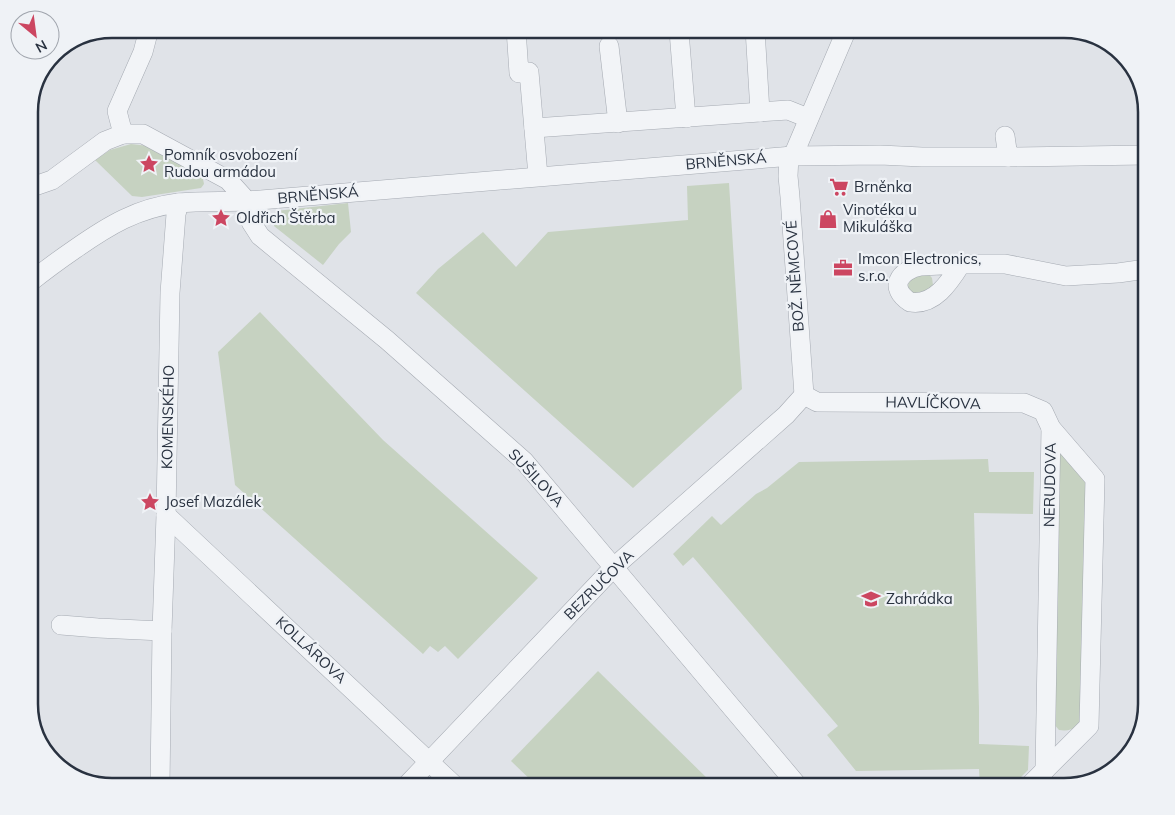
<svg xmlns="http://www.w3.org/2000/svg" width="1175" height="815" viewBox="0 0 1175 815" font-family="Mulish,sans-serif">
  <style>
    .green { fill: #c6d2c1 }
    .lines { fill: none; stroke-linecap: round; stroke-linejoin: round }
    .minor-casing { stroke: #a5aab2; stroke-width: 20 }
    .minor { stroke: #f2f4f7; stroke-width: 19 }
    .labels { text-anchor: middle; stroke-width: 4.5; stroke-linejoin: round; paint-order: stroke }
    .poi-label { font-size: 15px; fill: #293240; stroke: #eff2f6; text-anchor: start }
    .street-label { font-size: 15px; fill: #293240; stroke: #eff2f6 }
    .rim { fill: none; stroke: #293240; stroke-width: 2.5 }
  </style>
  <rect width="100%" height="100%" fill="#e0e3e8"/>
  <!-- green -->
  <g class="green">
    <path d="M 131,144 L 149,146 L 168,156 L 203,179 L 204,184 L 201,188 L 142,197 L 132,196 L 95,160 L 110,150 Z"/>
    <path d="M 729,183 L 742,389 L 633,488 L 416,293 L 438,269 L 483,232 L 516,267 L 548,232 L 688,220 L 687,186 Z"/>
    <path d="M 348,203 L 351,232 L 339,244 L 323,265 L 274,226 L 274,218 L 276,211 Z"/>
    <path d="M 928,273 L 932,278 L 933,285 L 927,295 L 911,293 L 908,287 L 909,279 Z"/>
    <path d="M 260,312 L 383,440 L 538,578 L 458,659 L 445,646 L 438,652 L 430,646 L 423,654 L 235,485 L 218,352 Z"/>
    <path d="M 1056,447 L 1088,476 L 1086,717 C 1077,727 1072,732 1059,730 L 1053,723 Z"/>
    <path d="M 988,459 L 989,472 L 1034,472 L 1033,514 L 974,513 L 979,708 L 979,744 L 1029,746 L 1028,770 L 1012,786 L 980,786 L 979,769 L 856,771 L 827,735 L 838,726 L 693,557 L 683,566 L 673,554 L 712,516 L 721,525 L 756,494 L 767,488 L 799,462 Z"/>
    <path d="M 598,671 L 715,786 L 537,786 L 511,761 Z"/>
  </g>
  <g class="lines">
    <!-- minor casing -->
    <g class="minor-casing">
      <g id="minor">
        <path d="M 516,29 L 519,73 L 529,72 L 538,176"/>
        <path d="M 755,29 L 760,112"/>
        <path d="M 679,31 L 686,118"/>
        <path d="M 609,46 L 618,123"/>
        <path d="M 534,128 L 788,110 L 808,118"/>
        <path d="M 123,134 L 117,111 L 143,52 L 149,29"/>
        <path d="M 1005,136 L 1008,157"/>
        <path d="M 789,156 L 788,176 L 790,197 L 804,395"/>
        <path d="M 793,156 L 847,29"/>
        <path d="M 29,188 L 52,180 L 105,141 L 123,134 L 143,134 L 228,180 L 247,201 L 251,222 L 260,236 L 387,340 L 524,461 L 798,786"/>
        <path d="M 961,264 C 949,283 934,306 910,302 C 888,288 899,270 921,266 L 961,264 L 1005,264 L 1066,276 L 1118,273 L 1146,269"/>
        <path d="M 29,283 C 44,271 59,260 75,249 C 108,226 137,208 178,203 C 201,201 224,202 247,201 L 793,156 L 880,155 L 922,157 L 1008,157 L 1146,155"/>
        <path d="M 804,395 L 817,402 L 1024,403 L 1043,411 L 1051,428 L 1095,479 L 1089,726 L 1029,786"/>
        <path d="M 166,515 L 455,786"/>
        <path d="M 61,625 L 98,628 L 162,631"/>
        <path d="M 1045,770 L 1051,428"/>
        <path d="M 160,786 L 162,631 L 166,515 L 170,293 L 176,214 L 179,203"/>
        <path d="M 406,786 L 614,567 L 786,415 L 804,395"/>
      </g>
    </g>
    <!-- minor -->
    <use href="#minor" class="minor"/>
  </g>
  <!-- icons -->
  <defs>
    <g id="sight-bare" transform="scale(1.5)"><path d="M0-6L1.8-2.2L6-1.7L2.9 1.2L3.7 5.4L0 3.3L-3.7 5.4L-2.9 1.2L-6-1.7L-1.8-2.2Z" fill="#cc4661" stroke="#eff2f6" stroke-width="2.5" paint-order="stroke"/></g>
    <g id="supermarket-bare" transform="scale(1.5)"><path d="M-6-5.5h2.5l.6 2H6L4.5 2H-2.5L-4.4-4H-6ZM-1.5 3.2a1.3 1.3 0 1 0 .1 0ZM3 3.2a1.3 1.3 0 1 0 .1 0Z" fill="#cc4661" stroke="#eff2f6" stroke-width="2.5" paint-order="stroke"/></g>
    <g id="shop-bare" transform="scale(1.5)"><path d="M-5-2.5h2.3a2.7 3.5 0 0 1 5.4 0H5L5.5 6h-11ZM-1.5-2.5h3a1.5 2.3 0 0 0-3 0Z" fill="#cc4661" stroke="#eff2f6" stroke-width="2.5" paint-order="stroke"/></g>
    <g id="office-bare" transform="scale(1.5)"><path d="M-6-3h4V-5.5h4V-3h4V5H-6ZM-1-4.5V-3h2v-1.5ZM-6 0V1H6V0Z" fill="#cc4661" stroke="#eff2f6" stroke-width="2.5" paint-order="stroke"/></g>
    <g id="school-bare" transform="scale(1.5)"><path d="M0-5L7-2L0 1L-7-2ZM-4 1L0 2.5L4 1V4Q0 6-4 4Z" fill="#cc4661" stroke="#eff2f6" stroke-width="2.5" paint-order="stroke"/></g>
  </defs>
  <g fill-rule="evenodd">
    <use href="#sight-bare" x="149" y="164"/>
    <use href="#supermarket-bare" x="839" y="187"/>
    <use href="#sight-bare" x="221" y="218"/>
    <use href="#shop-bare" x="828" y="219"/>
    <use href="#office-bare" x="843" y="268"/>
    <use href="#sight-bare" x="150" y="502"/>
    <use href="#school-bare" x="871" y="599"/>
  </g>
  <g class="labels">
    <!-- poi labels -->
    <g class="poi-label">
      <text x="164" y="160">Pomník osvobození<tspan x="164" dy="17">Rudou armádou</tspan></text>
      <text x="854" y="192">Brněnka</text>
      <text x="843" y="215">Vinotéka u<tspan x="843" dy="17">Mikuláška</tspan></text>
      <text x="236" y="223">Oldřich Štěrba</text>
      <text x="858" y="264">Imcon Electronics,<tspan x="858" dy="17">s.r.o.</tspan></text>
      <text x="165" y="507">Josef Mazálek</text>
      <text x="886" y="604">Zahrádka</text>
    </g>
    <!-- street labels -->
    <g class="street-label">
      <text transform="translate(726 161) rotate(-5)" y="5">BRNĚNSKÁ</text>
      <text transform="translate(318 195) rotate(-5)" y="5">BRNĚNSKÁ</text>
      <text transform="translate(795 276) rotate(-94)" y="5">BOŽ. NĚMCOVÉ</text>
      <text transform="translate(933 403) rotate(1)" y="5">HAVLÍČKOVA</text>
      <text transform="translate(168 417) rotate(-89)" y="5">KOMENSKÉHO</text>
      <text transform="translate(536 478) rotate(47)" y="5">SUŠILOVA</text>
      <text transform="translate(1050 485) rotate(-89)" y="5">NERUDOVA</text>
      <text transform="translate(599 585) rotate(-45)" y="5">BEZRUČOVA</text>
      <text transform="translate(311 650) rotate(43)" y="5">KOLLÁROVA</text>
    </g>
  </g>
  <!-- crop -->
  <path d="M0 0H1175V815H0ZM112 38H1064A74 74 0 0 1 1138 112V704A74 74 0 0 1 1064 778H112A74 74 0 0 1 38 704V112A74 74 0 0 1 112 38Z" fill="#eff2f6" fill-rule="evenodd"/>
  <path class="rim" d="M112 38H1064A74 74 0 0 1 1138 112V704A74 74 0 0 1 1064 778H112A74 74 0 0 1 38 704V112A74 74 0 0 1 112 38Z"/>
  <!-- north arrow -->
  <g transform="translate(35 35) rotate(151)"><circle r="24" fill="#eff2f6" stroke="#a0a5ad"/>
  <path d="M0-4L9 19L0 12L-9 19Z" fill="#cc4661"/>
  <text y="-8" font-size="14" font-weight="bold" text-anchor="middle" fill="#293240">N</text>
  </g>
</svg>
